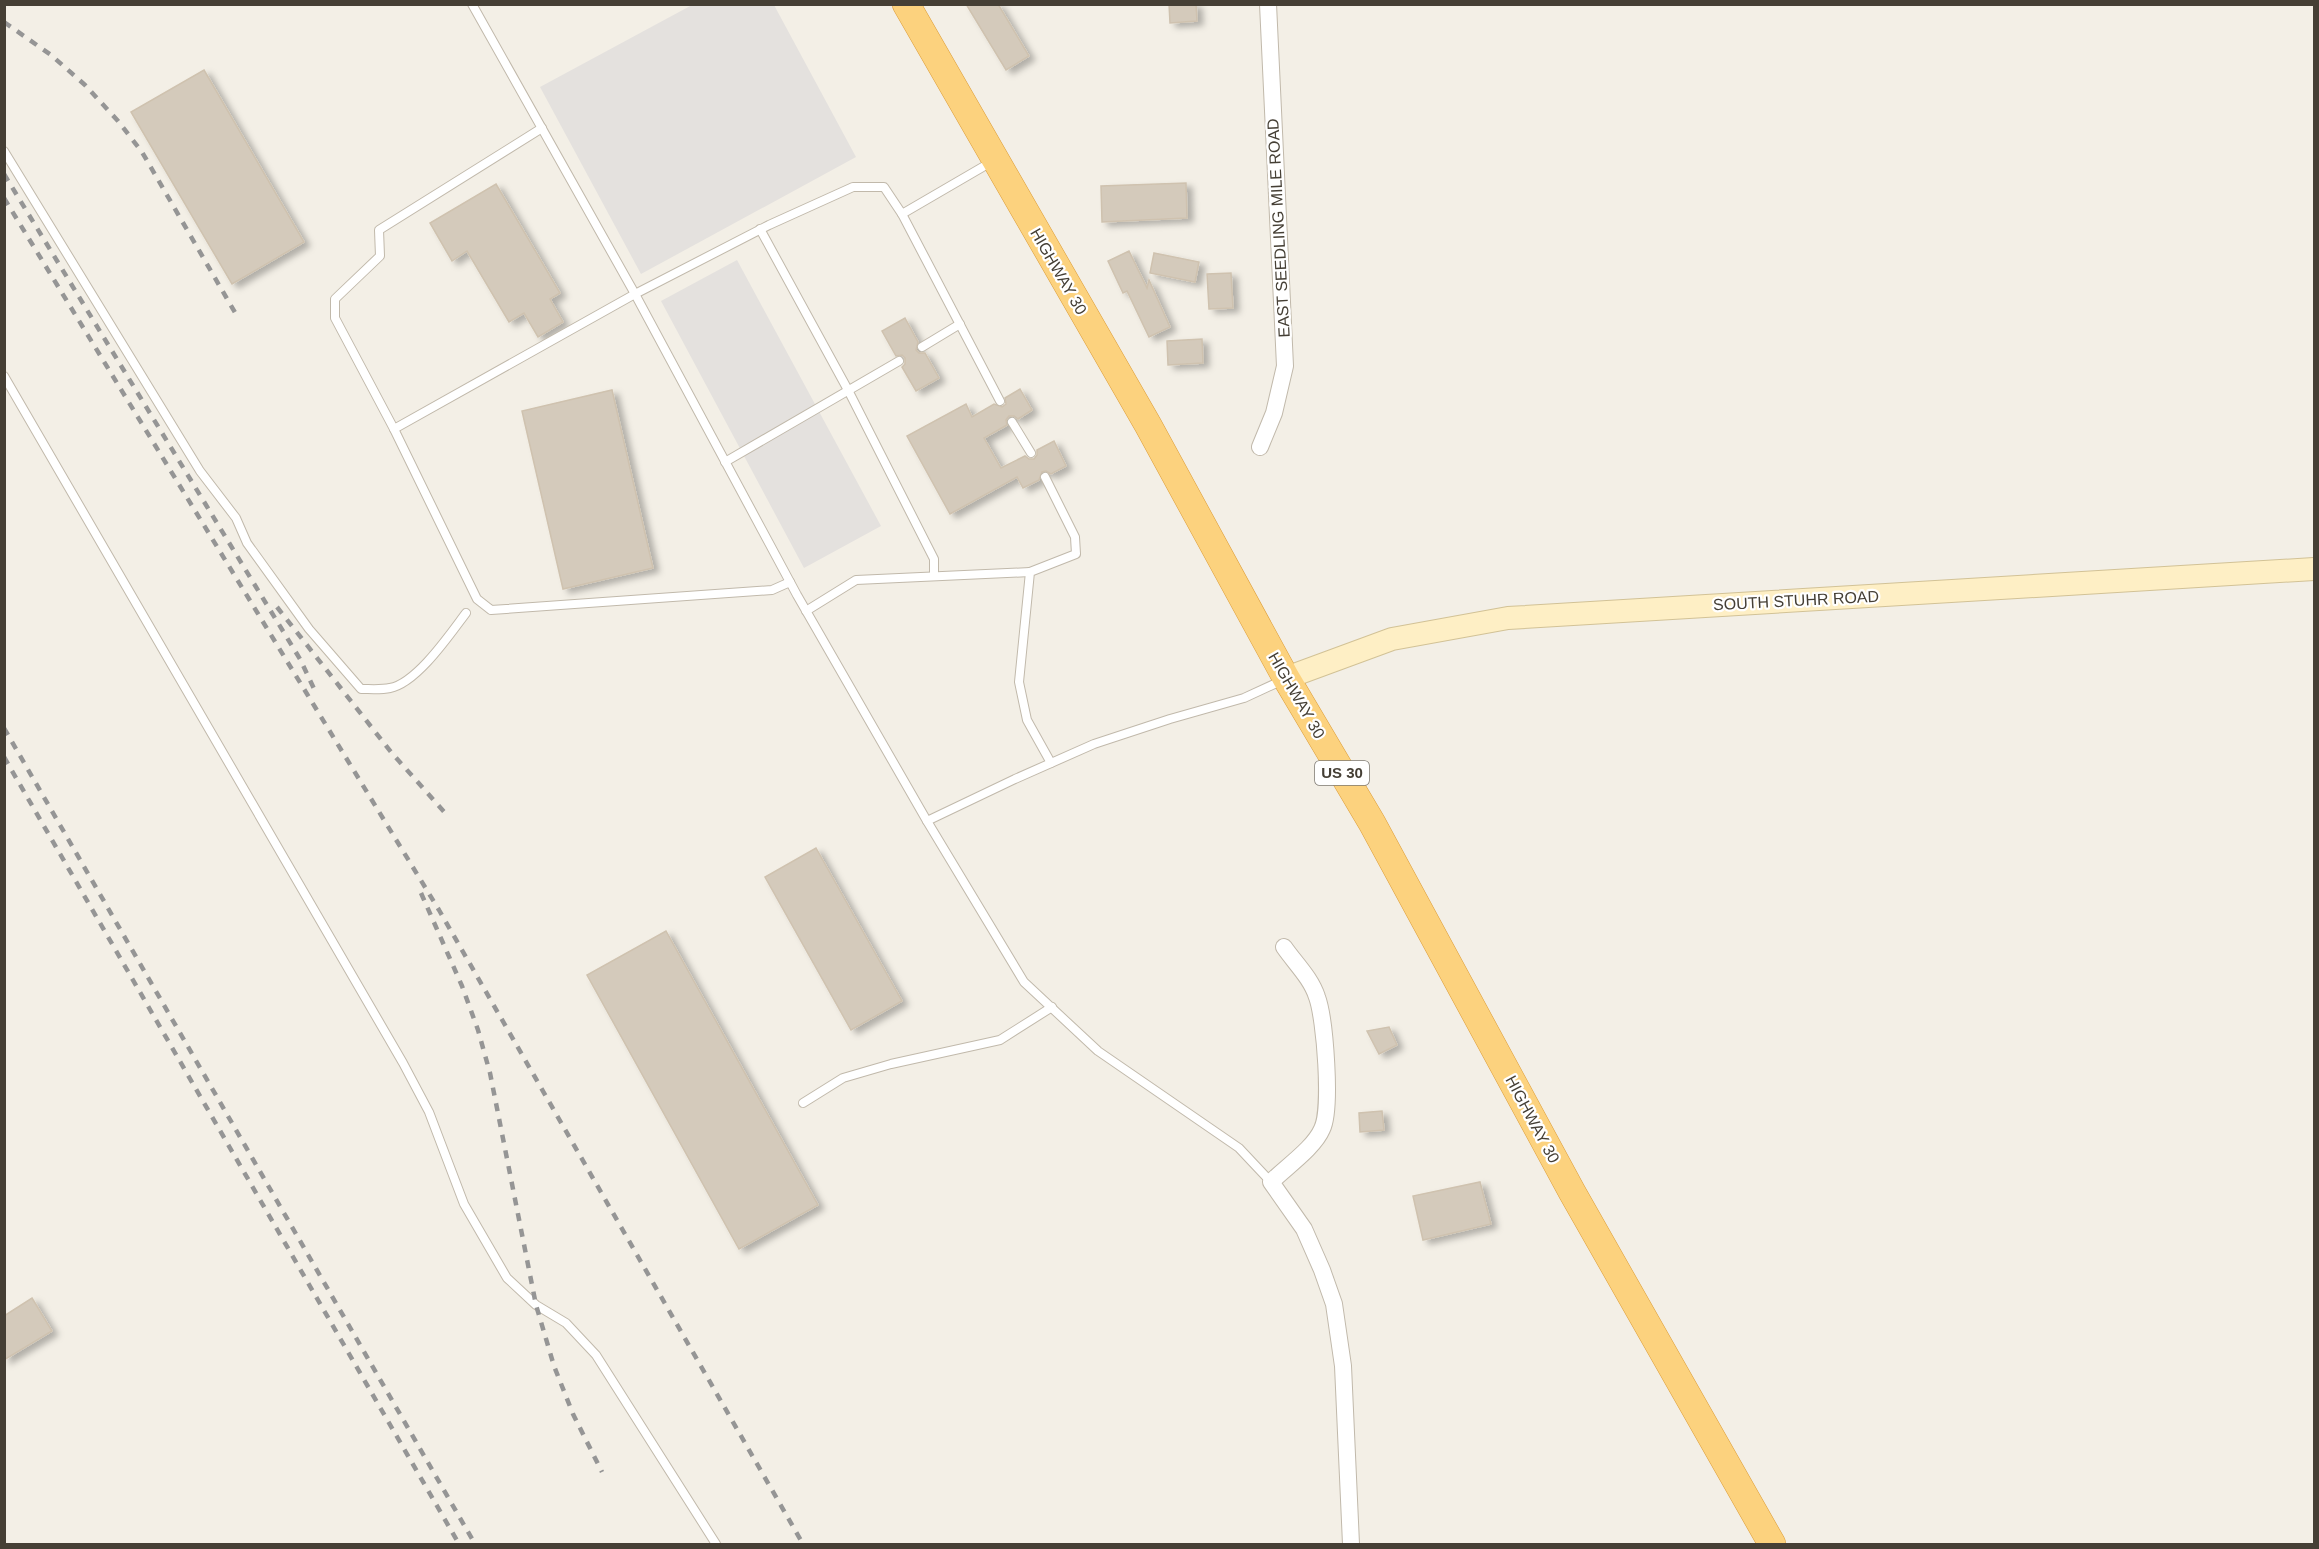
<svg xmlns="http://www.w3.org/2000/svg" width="2319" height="1549" viewBox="0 0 2319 1549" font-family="Arial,sans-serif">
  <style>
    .parking { fill: #e4e1de }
    .building { fill: #d4cabb; stroke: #cfc2af; stroke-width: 1.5; filter: url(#shadow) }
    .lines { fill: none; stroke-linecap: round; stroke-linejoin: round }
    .service-casing { stroke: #c1b9ab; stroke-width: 10 }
    .minor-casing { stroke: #c1b9ab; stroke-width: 18 }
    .secondary-casing { stroke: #d2c296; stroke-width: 24 }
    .trunk-casing { stroke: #dc9c37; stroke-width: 28 }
    .service { stroke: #fff; stroke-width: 8 }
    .minor { stroke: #fff; stroke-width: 16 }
    .secondary { stroke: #feefc5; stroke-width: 22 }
    .trunk { stroke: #fcd27e; stroke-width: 27 }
    .rail { stroke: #959595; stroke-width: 4.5; stroke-dasharray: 8 8; stroke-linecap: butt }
    .labels { text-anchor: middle; stroke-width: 4.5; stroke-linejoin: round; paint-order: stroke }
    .shield { fill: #fff; stroke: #7d7972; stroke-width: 1.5 }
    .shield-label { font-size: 15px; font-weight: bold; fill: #453f35 }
    .street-label { font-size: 16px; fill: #453f35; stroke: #fff }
  </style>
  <defs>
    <filter id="shadow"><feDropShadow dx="6" dy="4" stdDeviation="3" flood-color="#0004"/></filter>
  </defs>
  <rect width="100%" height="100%" fill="#f3efe6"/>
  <!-- parking -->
  <g class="parking">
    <path d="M 692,5 L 774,5 L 856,157 L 641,274 L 540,87 Z"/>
    <path d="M 737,260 L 881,526 L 804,568 L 661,301 Z"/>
  </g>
  <!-- building -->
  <g class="building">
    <path d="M 966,4 L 998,4 L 1029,56 L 1006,70 Z"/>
    <path d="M 1169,4 L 1196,4 L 1197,21 L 1170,23 Z"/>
    <path d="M 204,70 L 304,242 L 232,284 L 131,112 Z"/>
    <path d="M 1186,183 L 1187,218 L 1102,222 L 1101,186 Z"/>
    <path d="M 496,184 L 560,293 L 550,299 L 563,322 L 538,337 L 524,313 L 509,322 L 467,251 L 452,261 L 430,223 Z"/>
    <path d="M 1129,251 L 1147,288 L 1149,280 L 1170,327 L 1149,337 L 1127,291 L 1123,293 L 1108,261 Z"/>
    <path d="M 1154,253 L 1199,262 L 1195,282 L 1150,273 Z"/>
    <path d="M 1231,273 L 1233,308 L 1209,309 L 1207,274 Z"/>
    <path d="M 905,318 L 918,342 L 916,350 L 919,353 L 925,353 L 939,378 L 916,391 L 902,367 L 905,364 L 905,358 L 902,355 L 896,356 L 882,331 Z"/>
    <path d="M 1202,339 L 1203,363 L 1168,365 L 1167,341 Z"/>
    <path d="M 1020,389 L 1032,410 L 1018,419 L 1014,416 L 1009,416 L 1006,420 L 1007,425 L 984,438 L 1001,468 L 1025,456 L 1029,459 L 1034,459 L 1037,455 L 1037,450 L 1054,441 L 1066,466 L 1051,474 L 1046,471 L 1042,472 L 1039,480 L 1023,488 L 1017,477 L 950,514 L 907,436 L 966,404 L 972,417 L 994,404 L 1002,407 L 1006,404 L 1005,398 Z"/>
    <path d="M 612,390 L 653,568 L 563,589 L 522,411 Z"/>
    <path d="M 816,848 L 902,1001 L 851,1030 L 765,877 Z"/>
    <path d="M 666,931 L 818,1205 L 739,1249 L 587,975 Z"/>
    <path d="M 1389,1027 L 1397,1045 L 1379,1054 L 1367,1031 Z"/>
    <path d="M 1382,1111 L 1384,1130 L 1360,1132 L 1359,1113 Z"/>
    <path d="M 1480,1182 L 1491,1224 L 1423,1240 L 1413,1196 Z"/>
    <path d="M 32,1298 L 52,1331 L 4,1360 L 4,1316 Z"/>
  </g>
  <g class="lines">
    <!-- service casing -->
    <g class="service-casing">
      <g id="service">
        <path d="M 472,4 L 635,294 L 797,595 L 927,821 L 1024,982 L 1098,1051 L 1239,1148 L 1271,1182"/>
        <path d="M 542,128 L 379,230 L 380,256 L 335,299 L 335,318 L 394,429 L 477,599 L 491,610 L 772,590 L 790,582"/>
        <path d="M 4,151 L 200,471 L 236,518 L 247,543 L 309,629 L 361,689 C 370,689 381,690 390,688 C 417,683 450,634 466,613"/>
        <path d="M 902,214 L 1000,401"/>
        <path d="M 760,229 L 848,390 L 934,559 L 934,576"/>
        <path d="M 922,347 L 960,324"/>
        <path d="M 4,376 L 403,1063 L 429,1112 L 464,1204 L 507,1278 L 536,1305 L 566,1323 L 596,1355 L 716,1544"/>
        <path d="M 1012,422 L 1031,453"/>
        <path d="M 394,429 L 635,294 L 769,225 L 853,187 L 884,187 L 902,214 L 993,161"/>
        <path d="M 725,462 L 899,361"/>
        <path d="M 1045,477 L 1075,537 L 1076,554 L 1030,572 L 1019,682 L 1027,720 L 1051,763"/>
        <path d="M 806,611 L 856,580 L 1030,572"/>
        <path d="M 927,821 L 1015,779 L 1094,744 L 1170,719 L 1244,698 L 1283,680"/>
        <path d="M 803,1103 L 843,1078 L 891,1064 L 1000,1040 L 1052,1007"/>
      </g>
    </g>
    <!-- minor casing -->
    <g class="minor-casing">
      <g id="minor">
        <path d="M 1260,447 L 1274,413 L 1285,366 L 1268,4"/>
        <path d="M 1284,947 C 1295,963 1311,978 1317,997 C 1325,1019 1332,1109 1322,1129 C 1314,1148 1286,1167 1271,1182 L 1304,1229 L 1322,1270 L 1334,1304 L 1343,1366 L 1351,1544"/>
      </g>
    </g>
    <!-- secondary casing -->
    <g class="secondary-casing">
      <path id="secondary" d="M 1286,678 L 1392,639 L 1508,618 L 2314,569"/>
    </g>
    <!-- trunk casing -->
    <g class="trunk-casing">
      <path id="trunk" d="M 906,4 L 1148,425 L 1286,678 L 1372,823 L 1572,1192 L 1772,1544"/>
    </g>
    <!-- service -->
    <use href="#service" class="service"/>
    <!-- minor -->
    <use href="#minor" class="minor"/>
    <!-- secondary -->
    <use href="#secondary" class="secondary"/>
    <!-- trunk -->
    <use href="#trunk" class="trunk"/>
    <!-- rail -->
    <g class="rail">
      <path d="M 4,22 L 51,55 L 85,85 L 118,121 L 142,152 L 237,316"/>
      <path d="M 4,174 L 300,659 L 316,693"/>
      <path d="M 4,198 L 439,910 L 803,1544"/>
      <path d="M 277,607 L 391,752 L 446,814"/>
      <path d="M 4,728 L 475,1544"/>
      <path d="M 4,757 L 459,1544"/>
      <path d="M 421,893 L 462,986 L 478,1030 L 490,1073 L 536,1305 L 554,1366 L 573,1414 L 602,1472"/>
    </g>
  </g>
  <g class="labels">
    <!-- shield labels -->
    <rect class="shield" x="1315" y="761" width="54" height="24" rx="4.5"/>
    <g class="shield-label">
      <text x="1342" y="778">US 30</text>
    </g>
    <!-- street labels -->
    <g class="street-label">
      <text transform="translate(1278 228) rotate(-93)" y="6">EAST SEEDLING MILE ROAD</text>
      <text transform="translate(1059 271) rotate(60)" y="6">HIGHWAY 30</text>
      <text transform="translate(1796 600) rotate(-3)" y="6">SOUTH STUHR ROAD</text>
      <text transform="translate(1297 695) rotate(60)" y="6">HIGHWAY 30</text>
      <text transform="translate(1533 1119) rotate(62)" y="6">HIGHWAY 30</text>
    </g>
  </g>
  <!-- border -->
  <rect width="2319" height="1549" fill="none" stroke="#453f35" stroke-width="12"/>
</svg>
